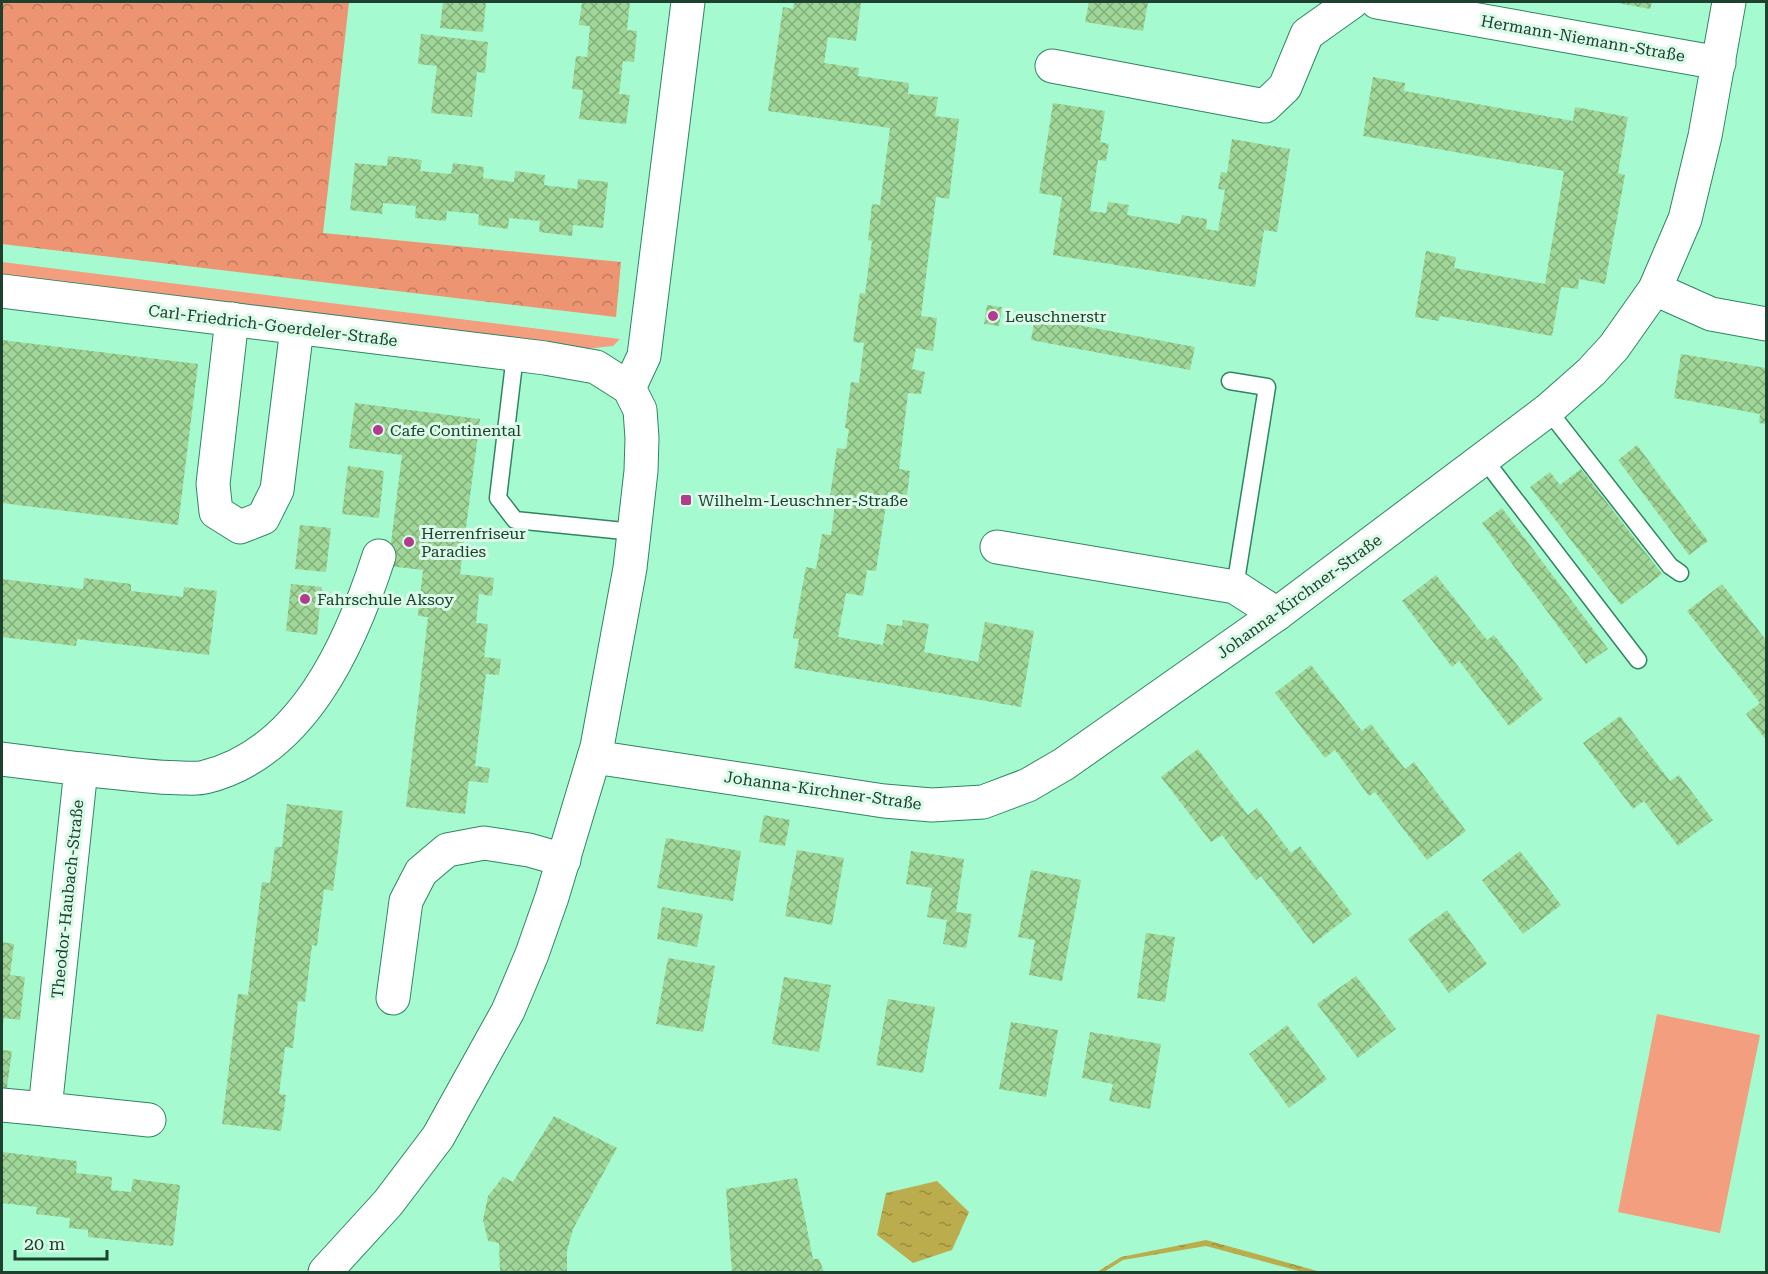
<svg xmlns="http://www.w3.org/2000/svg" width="1768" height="1274" viewBox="0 0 1768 1274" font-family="'Roboto Serif',serif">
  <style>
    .green { fill: #f39e7e }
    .forest { fill: url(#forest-crowns) }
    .water { fill: url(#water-ripples) }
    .building { fill: url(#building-cross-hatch) }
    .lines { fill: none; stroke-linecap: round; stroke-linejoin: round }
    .lane-casing { stroke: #2e8660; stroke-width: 19 }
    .street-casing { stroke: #2e8660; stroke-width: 35 }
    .secondary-casing { stroke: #2e8660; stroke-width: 35 }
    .lane { stroke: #fff; stroke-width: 16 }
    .street { stroke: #fff; stroke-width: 33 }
    .secondary { stroke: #fff; stroke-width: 33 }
    .poi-dot { fill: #b23a8f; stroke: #dbfbe9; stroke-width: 2 }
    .labels { text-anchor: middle; stroke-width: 6; stroke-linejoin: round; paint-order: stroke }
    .street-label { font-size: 16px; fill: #1d402f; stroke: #dbfbe9 }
    .poi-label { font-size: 16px; fill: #1d402f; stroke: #dbfbe9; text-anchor: start }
  </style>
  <defs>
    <pattern id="forest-crowns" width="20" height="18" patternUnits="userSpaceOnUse" patternTransform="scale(1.5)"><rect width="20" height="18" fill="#ed9472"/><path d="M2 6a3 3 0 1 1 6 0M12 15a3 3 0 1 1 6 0" fill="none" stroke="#bf7a5e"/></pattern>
    <pattern id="water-ripples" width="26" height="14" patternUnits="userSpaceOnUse" patternTransform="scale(1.5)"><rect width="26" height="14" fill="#bbad4d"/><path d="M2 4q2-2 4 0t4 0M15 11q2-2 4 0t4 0" fill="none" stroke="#978e40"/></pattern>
    <pattern id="building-cross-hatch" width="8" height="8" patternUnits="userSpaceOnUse" patternTransform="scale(1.5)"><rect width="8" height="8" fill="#a0d698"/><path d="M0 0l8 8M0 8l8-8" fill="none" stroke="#82af7c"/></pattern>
  </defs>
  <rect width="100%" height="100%" fill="#a5fbcf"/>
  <!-- green -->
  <g class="green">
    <path d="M 2,262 L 620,339 L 613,346 L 584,349 L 2,278 Z"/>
    <path d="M 1657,1014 L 1760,1035 L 1720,1233 L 1618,1212 Z"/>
  </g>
  <!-- forest -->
  <path class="forest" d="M 2,2 L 349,2 L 323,233 L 621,262 L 616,317 L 2,244 Z"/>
  <!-- water -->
  <g class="water">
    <path d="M 937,1181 L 969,1212 L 952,1250 L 913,1263 L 877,1235 L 886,1193 Z"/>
    <path d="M 1206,1240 L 1321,1272 L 1303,1272 L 1206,1246 L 1123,1260 L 1104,1272 L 1097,1272 L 1121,1257 Z"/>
  </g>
  <!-- building -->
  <g class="building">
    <path d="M 443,2 L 486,2 L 483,32 L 440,28 Z"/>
    <path d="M 582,2 L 630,2 L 627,30 L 637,31 L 634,62 L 623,61 L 619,94 L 630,95 L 626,124 L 579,119 L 583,90 L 572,89 L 576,56 L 587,57 L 590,26 L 579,25 Z"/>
    <path d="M 794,2 L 861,2 L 856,41 L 828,37 L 824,63 L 859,68 L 858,76 L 909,83 L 908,94 L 938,97 L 935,116 L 959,119 L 949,199 L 936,197 L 921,316 L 937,318 L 933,351 L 916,348 L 912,369 L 925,372 L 921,394 L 908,393 L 899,469 L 910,471 L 907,495 L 888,492 L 876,571 L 867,570 L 863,596 L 846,593 L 838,637 L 883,645 L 887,624 L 902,626 L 903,620 L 929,624 L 924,652 L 978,662 L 985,622 L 1034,631 L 1021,707 L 794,668 L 799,639 L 793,638 L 806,567 L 816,569 L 822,534 L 831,535 L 835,504 L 829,503 L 837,448 L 846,449 L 849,429 L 845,428 L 851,382 L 859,383 L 864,343 L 853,342 L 860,293 L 865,294 L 872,241 L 868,240 L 872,204 L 880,205 L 890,128 L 768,111 L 783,7 L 793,9 Z"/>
    <path d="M 1089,2 L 1148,2 L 1143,31 L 1085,22 Z"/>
    <path d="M 1613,2 L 1652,2 L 1650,9 Z"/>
    <path d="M 421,34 L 488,42 L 485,73 L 477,72 L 472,117 L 431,113 L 437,66 L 418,64 Z"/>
    <path d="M 1373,77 L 1405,83 L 1404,91 L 1573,121 L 1575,107 L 1628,117 L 1618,173 L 1625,175 L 1605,284 L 1579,279 L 1578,289 L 1561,287 L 1552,336 L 1440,316 L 1439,321 L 1415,317 L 1426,251 L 1456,257 L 1454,268 L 1545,284 L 1564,171 L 1363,136 Z"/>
    <path d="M 1053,103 L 1105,111 L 1100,142 L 1109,144 L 1106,161 L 1098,160 L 1090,211 L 1106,213 L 1108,202 L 1129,205 L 1127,215 L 1180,224 L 1182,215 L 1207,219 L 1206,229 L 1218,231 L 1225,190 L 1218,189 L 1221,172 L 1227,173 L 1232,139 L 1290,149 L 1277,232 L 1264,230 L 1255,287 L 1053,255 L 1062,197 L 1039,193 Z"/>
    <path d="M 388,156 L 422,160 L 420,171 L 451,174 L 453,163 L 484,167 L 483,178 L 514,182 L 515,171 L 545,175 L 544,185 L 577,189 L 578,179 L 608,182 L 603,228 L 573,225 L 572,236 L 539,232 L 540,221 L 509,218 L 508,229 L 478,225 L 479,214 L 447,211 L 446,221 L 415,218 L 416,206 L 383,203 L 382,214 L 350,210 L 355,163 L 387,166 Z"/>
    <path d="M 987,305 L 1002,307 L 999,326 L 984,324 Z"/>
    <path d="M 1035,317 L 1195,347 L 1190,370 L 1031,340 Z"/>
    <path d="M 2,340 L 198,364 L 178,525 L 2,503 Z"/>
    <path d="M 1681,354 L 1766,368 L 1766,424 L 1759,423 L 1760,414 L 1674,398 Z"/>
    <path d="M 355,403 L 480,419 L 460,574 L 494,578 L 492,596 L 479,594 L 476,623 L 488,624 L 484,657 L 501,659 L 499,675 L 486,674 L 475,766 L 490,768 L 488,783 L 469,781 L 465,814 L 406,807 L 428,617 L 418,616 L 423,570 L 388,566 L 402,455 L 349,448 Z"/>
    <path d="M 1637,445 L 1708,541 L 1689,555 L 1618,460 Z"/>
    <path d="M 348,466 L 384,471 L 379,518 L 342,514 Z"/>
    <path d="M 1581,469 L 1662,574 L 1621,605 L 1530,487 L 1550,472 L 1560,485 Z"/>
    <path d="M 1502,508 L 1608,649 L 1586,664 L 1482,523 Z"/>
    <path d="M 300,525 L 331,528 L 326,572 L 295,569 Z"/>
    <path d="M 1436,575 L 1487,640 L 1494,635 L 1543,699 L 1509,726 L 1459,661 L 1452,667 L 1402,601 Z"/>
    <path d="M 84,578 L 131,584 L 131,591 L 183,597 L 184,587 L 217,591 L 209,655 L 77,639 L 76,646 L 2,637 L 2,579 L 83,589 Z"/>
    <path d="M 291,584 L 322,587 L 317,635 L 286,631 Z"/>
    <path d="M 1722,584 L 1766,640 L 1766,740 L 1746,714 L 1760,703 L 1687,611 Z"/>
    <path d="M 1311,665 L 1362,731 L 1371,724 L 1405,769 L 1414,762 L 1466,831 L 1427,860 L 1375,792 L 1369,796 L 1335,750 L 1325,758 L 1275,693 Z"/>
    <path d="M 1620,716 L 1670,781 L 1679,775 L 1713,820 L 1678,846 L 1644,801 L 1633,809 L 1583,743 Z"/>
    <path d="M 1198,749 L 1248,815 L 1257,808 L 1291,853 L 1300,846 L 1352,914 L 1313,944 L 1261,876 L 1256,880 L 1222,835 L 1211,842 L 1161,777 Z"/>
    <path d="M 287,804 L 343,811 L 333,891 L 324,889 L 317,946 L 312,945 L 305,1002 L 298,1001 L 293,1048 L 285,1047 L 279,1094 L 286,1095 L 281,1131 L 222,1124 L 238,994 L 248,995 L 262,882 L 270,883 L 275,847 L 282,847 Z"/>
    <path d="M 764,815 L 790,820 L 785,846 L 759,842 Z"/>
    <path d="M 666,838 L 741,851 L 733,901 L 657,888 Z"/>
    <path d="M 797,850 L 844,858 L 832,925 L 785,916 Z"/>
    <path d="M 911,851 L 964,859 L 956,912 L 972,914 L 966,948 L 943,944 L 947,920 L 927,917 L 932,888 L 906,884 Z"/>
    <path d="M 1520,851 L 1561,905 L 1523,934 L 1482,880 Z"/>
    <path d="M 1031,870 L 1081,880 L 1062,981 L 1029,975 L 1035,940 L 1018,937 Z"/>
    <path d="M 662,907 L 703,914 L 697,947 L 657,939 Z"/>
    <path d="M 1447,910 L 1487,964 L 1449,993 L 1408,939 Z"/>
    <path d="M 1146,933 L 1175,937 L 1165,1002 L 1137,998 Z"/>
    <path d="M 2,942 L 14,944 L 10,975 L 25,977 L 20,1020 L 4,1018 L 3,1024 Z"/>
    <path d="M 668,958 L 715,966 L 703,1032 L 656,1024 Z"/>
    <path d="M 1356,976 L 1396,1029 L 1358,1058 L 1317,1004 Z"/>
    <path d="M 784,977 L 831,985 L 819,1052 L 772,1044 Z"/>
    <path d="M 888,999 L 935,1007 L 923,1073 L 876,1065 Z"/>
    <path d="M 1011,1022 L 1058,1030 L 1046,1097 L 999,1089 Z"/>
    <path d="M 1287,1025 L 1327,1079 L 1289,1108 L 1249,1054 Z"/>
    <path d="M 1090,1032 L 1161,1044 L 1150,1109 L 1109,1101 L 1113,1084 L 1082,1078 Z"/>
    <path d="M 2,1050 L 12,1051 L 6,1094 L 2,1094 Z"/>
    <path d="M 554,1116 L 617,1148 L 573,1229 L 567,1251 L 567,1272 L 500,1272 L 499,1243 L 488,1241 L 483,1220 L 488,1196 L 503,1177 L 513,1182 Z"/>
    <path d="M 2,1152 L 77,1161 L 76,1173 L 112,1177 L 111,1190 L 131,1192 L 133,1179 L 180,1185 L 173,1246 L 88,1237 L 88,1230 L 69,1228 L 70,1218 L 36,1214 L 37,1207 L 2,1203 Z"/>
    <path d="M 797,1178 L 813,1259 L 819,1259 L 824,1272 L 732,1272 L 726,1189 Z"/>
  </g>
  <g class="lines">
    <!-- lane casing -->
    <g class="lane-casing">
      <g id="lane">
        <path d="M 515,355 L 498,498 L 515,520 L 634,532"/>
        <path d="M 1230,381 L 1267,387 L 1235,587"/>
        <path d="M 1548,410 L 1670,566 L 1680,573"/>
        <path d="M 1484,459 L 1638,660"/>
      </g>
    </g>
    <!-- street casing -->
    <g class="street-casing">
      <g id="street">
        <path d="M 1377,2 L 1719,63"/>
        <path d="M 1052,66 L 1265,106 L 1285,87 L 1307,34 L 1352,2"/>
        <path d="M 1655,289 L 1711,314 L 1766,324"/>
        <path d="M 232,319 L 213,484 L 216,512 L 240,527 L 263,518 L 277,490 L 297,328"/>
        <path d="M 629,388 L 644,356 L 688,2"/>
        <path d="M 997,547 L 1235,587 L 1277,614"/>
        <path d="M 594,757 L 884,801 L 932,805 L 983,802 L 1028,785 L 1064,764 L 1277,614 L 1548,410 L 1591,372 L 1614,347 L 1655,289 L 1685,219 L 1705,136 L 1729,2"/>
        <path d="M 2,759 L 81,769 L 45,1109 L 149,1120"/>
        <path d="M 81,769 C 115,772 149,778 182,778 C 189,778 198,779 205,777 C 303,753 351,643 379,556"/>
        <path d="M 393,998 L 406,901 L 421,872 L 447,850 L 484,843 L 529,850 L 564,860"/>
        <path d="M 2,1105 L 45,1109"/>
      </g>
    </g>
    <!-- secondary casing -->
    <g class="secondary-casing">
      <path id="secondary" d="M 2,291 L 545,358 L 596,367 L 629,388 L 640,410 L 642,438 L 641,471 L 630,568 L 597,747 L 552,897 L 532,954 L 508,1011 L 438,1137 L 388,1203 L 325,1272"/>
    </g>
    <!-- lane -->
    <use href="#lane" class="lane"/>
    <!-- street -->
    <use href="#street" class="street"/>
    <!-- secondary -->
    <use href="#secondary" class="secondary"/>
  </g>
  <!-- markers -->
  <g class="poi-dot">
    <circle cx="993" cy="316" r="6"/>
    <circle cx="378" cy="430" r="6"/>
    <rect x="680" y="494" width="12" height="12" rx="3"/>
    <circle cx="409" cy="542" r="6"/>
    <circle cx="305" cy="599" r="6"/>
  </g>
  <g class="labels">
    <!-- street labels -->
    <g class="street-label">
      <text transform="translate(1583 38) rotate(10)" y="6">Hermann-Niemann-Straße</text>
      <text transform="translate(273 325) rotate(7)" y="6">Carl-Friedrich-Goerdeler-Straße</text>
      <text transform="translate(1299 596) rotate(-36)" y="6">Johanna-Kirchner-Straße</text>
      <text transform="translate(823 790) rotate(8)" y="6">Johanna-Kirchner-Straße</text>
      <text transform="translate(67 899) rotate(-84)" y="6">Theodor-Haubach-Straße</text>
    </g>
    <!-- poi labels -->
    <g class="poi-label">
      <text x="1005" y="322">Leuschnerstr</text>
      <text x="390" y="436">Cafe Continental</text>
      <text x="698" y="506">Wilhelm-Leuschner-Straße</text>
      <text x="421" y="539">Herrenfriseur<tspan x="421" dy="18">Paradies</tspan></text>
      <text x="317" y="605">Fahrschule Aksoy</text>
    </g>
  </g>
  <!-- border -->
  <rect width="1768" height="1274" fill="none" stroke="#1d402f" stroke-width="6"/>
  <!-- scale -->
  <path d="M15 1250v9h92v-9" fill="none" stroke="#1d402f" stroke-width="3"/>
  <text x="24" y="1250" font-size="18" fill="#1d402f" stroke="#dbfbe9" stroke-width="4.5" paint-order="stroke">20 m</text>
</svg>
